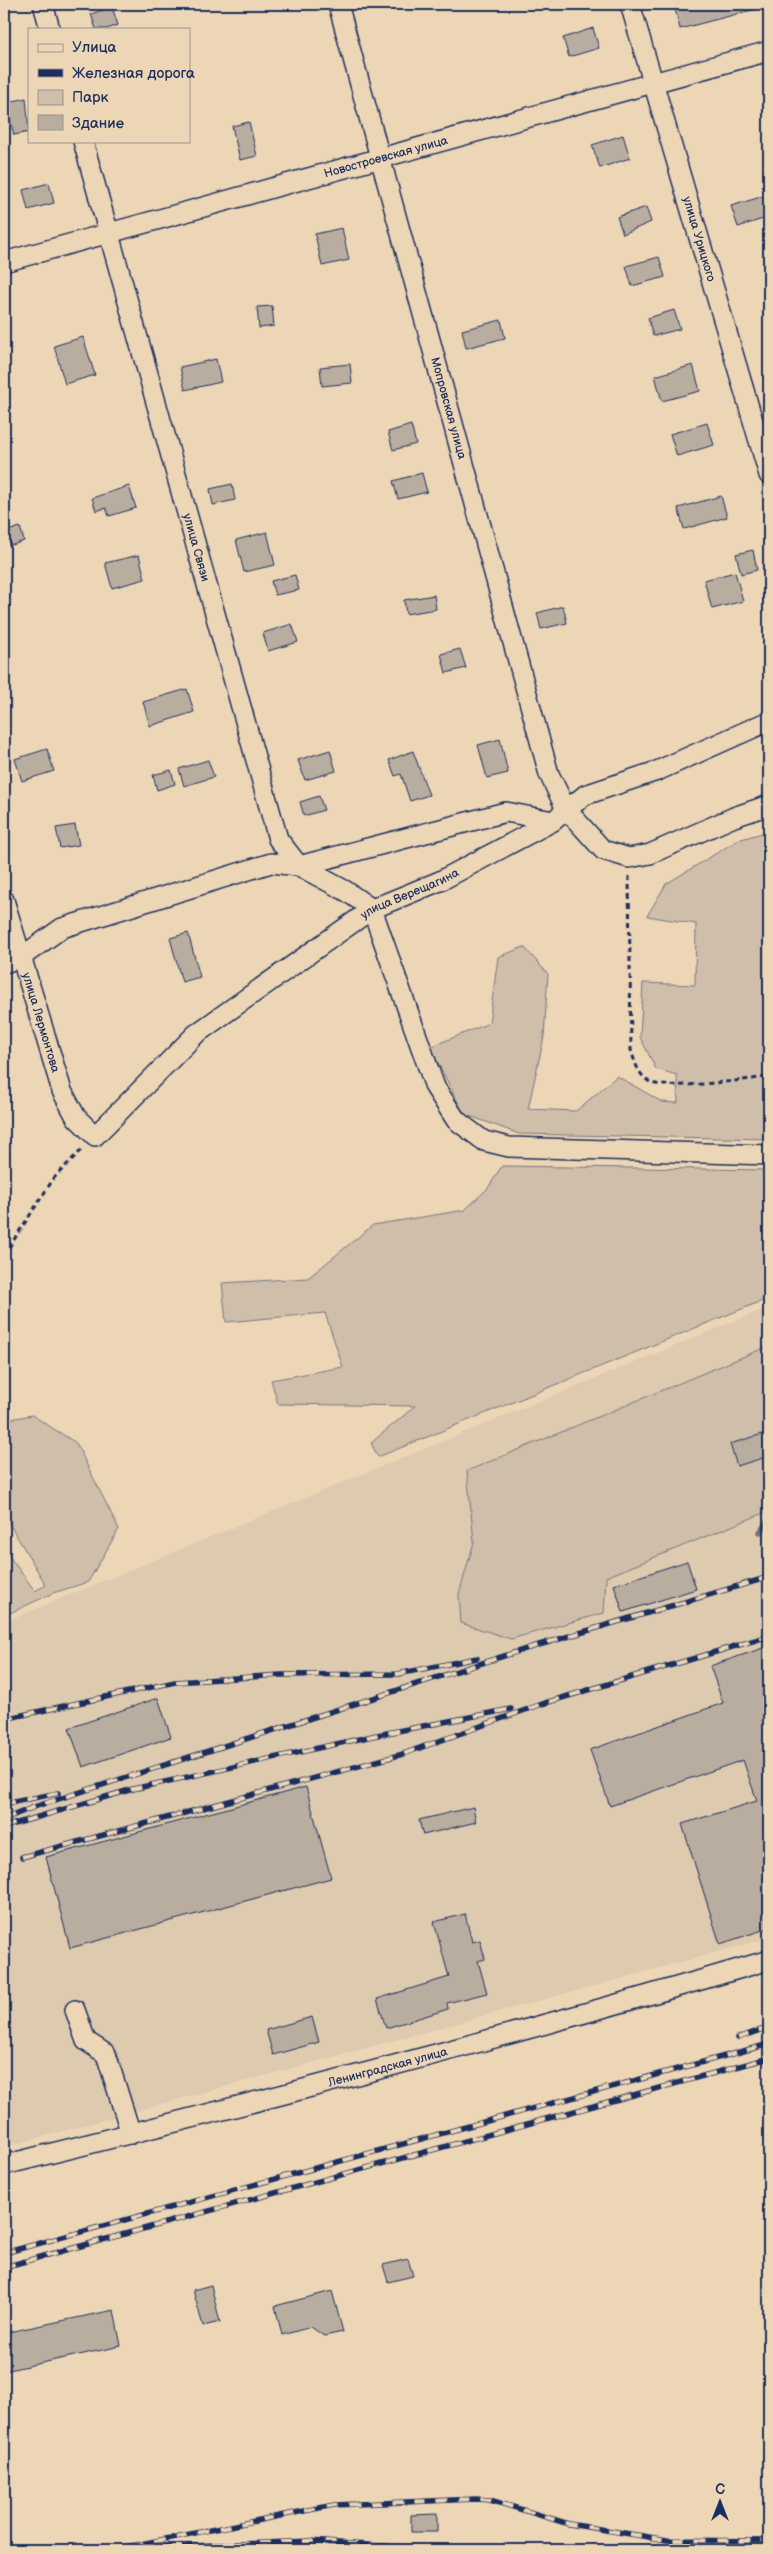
<svg xmlns="http://www.w3.org/2000/svg" width="773" height="2554" viewBox="0 0 773 2554" font-family="'Balsamiq Sans',sans-serif">
  <style>
    .built { fill: #ddcaaf }
    .green { fill: #cfbea9; stroke: #757684 }
    .lines { fill: none; stroke-linecap: round; stroke-linejoin: round }
    .stream { stroke: #6e7181; stroke-width: 5.5 }
    .building { fill: #b9ada0; stroke: #1b2f5e }
    .minor-casing { stroke: #1b2f5e; stroke-width: 22 }
    .path { stroke: #1b2f5e; stroke-width: 3; stroke-dasharray: 5 4; stroke-linecap: butt }
    .minor { stroke: #edd6b6; stroke-width: 19 }
    .rail-casing { stroke: #1b2f5e; stroke-width: 5.5 }
    .rail { stroke: #edd6b6; stroke-width: 4; stroke-dasharray: 11; stroke-linecap: butt }
    .labels { text-anchor: middle; stroke-width: 4; stroke-linejoin: round; paint-order: stroke }
    .street-label { font-size: 12px; fill: #1b2f5e; stroke: #edd6b6 }
  </style>
  <rect width="100%" height="100%" fill="#edd6b6"/>
  <filter id="ink" filterUnits="userSpaceOnUse"><feTurbulence type="fractalNoise" baseFrequency=".02" numOctaves="2"/><feDisplacementMap in="SourceGraphic" scale="10" xChannelSelector="R" yChannelSelector="G"/><feConvolveMatrix kernelMatrix="1 2 1 2 8 2 1 2 1" color-interpolation-filters="sRGB"/></filter>
  <g filter="url(#ink)">
    <!-- built -->
    <path class="built" d="M 769,1307 L 769,1938 L 4,2147 L 4,1622 Z"/>
    <!-- green -->
    <g class="green">
      <path d="M 769,831 L 769,1139 L 519,1134 L 464,1114 L 430,1047 L 489,1023 L 498,957 L 524,947 L 548,974 L 544,1037 L 528,1109 L 576,1111 L 617,1076 L 662,1102 L 678,1103 L 677,1075 L 656,1069 L 640,1037 L 643,983 L 695,985 L 696,924 L 647,916 L 666,884 L 738,840 Z"/>
      <path d="M 502,1166 L 769,1170 L 769,1298 L 378,1457 L 371,1443 L 415,1406 L 278,1404 L 271,1380 L 343,1367 L 325,1313 L 226,1322 L 222,1283 L 308,1278 L 373,1225 L 465,1210 L 488,1188 Z"/>
      <path d="M 769,1346 L 769,1511 L 606,1577 L 604,1613 L 511,1639 L 461,1623 L 459,1594 L 474,1542 L 467,1471 Z"/>
      <path d="M 32,1415 L 76,1443 L 119,1529 L 88,1582 L 53,1593 L 4,1616 L 4,1549 L 35,1591 L 46,1585 L 4,1515 L 4,1420 Z"/>
    </g>
    <g class="lines">
      <!-- stream -->
      <path class="stream" d="M 760,1532 L 769,1519"/>
    </g>
    <!-- building -->
    <g class="building">
      <path d="M 674,4 L 755,4 L 756,9 L 680,29 Z"/>
      <path d="M 112,7 L 118,25 L 107,29 L 96,29 L 91,14 Z"/>
      <path d="M 593,28 L 599,48 L 569,57 L 563,38 Z"/>
      <path d="M 26,98 L 29,132 L 14,135 L 6,103 Z"/>
      <path d="M 249,122 L 257,156 L 240,160 L 232,126 Z"/>
      <path d="M 623,135 L 630,158 L 600,168 L 592,145 Z"/>
      <path d="M 49,183 L 54,203 L 28,210 L 23,190 Z"/>
      <path d="M 764,196 L 769,217 L 738,227 L 731,206 Z"/>
      <path d="M 646,207 L 651,222 L 623,234 L 617,217 Z"/>
      <path d="M 342,228 L 349,260 L 322,266 L 315,234 Z"/>
      <path d="M 659,257 L 665,277 L 632,286 L 626,266 Z"/>
      <path d="M 272,306 L 274,326 L 259,328 L 257,307 Z"/>
      <path d="M 674,310 L 680,329 L 653,336 L 648,318 Z"/>
      <path d="M 501,320 L 505,338 L 466,348 L 462,330 Z"/>
      <path d="M 83,337 L 95,375 L 65,384 L 54,346 Z"/>
      <path d="M 216,359 L 221,382 L 185,390 L 180,367 Z"/>
      <path d="M 350,364 L 352,383 L 322,386 L 320,367 Z"/>
      <path d="M 693,365 L 700,391 L 662,401 L 655,376 Z"/>
      <path d="M 707,423 L 714,445 L 677,456 L 670,434 Z"/>
      <path d="M 411,425 L 416,444 L 393,450 L 388,432 Z"/>
      <path d="M 422,473 L 427,492 L 398,499 L 393,481 Z"/>
      <path d="M 232,484 L 235,500 L 213,505 L 210,489 Z"/>
      <path d="M 129,486 L 136,508 L 109,516 L 106,508 L 96,511 L 92,498 Z"/>
      <path d="M 721,496 L 727,517 L 684,529 L 678,508 Z"/>
      <path d="M 20,527 L 24,541 L 9,546 L 5,532 Z"/>
      <path d="M 267,532 L 275,565 L 244,572 L 236,540 Z"/>
      <path d="M 753,550 L 757,570 L 741,574 L 736,554 Z"/>
      <path d="M 139,555 L 145,579 L 112,588 L 105,563 Z"/>
      <path d="M 735,572 L 743,601 L 712,609 L 704,580 Z"/>
      <path d="M 295,575 L 299,590 L 275,595 L 271,581 Z"/>
      <path d="M 434,595 L 436,609 L 406,614 L 404,600 Z"/>
      <path d="M 563,606 L 567,623 L 541,629 L 537,613 Z"/>
      <path d="M 292,624 L 298,642 L 268,651 L 263,633 Z"/>
      <path d="M 460,649 L 466,668 L 446,673 L 441,654 Z"/>
      <path d="M 187,689 L 194,712 L 150,726 L 143,702 Z"/>
      <path d="M 500,739 L 508,773 L 487,778 L 478,745 Z"/>
      <path d="M 47,749 L 54,771 L 22,781 L 15,759 Z"/>
      <path d="M 330,750 L 336,771 L 305,780 L 298,760 Z"/>
      <path d="M 413,751 L 429,795 L 410,801 L 401,774 L 395,776 L 389,760 Z"/>
      <path d="M 208,760 L 214,777 L 184,786 L 179,769 Z"/>
      <path d="M 171,770 L 175,784 L 157,790 L 153,775 Z"/>
      <path d="M 319,796 L 324,810 L 304,816 L 300,802 Z"/>
      <path d="M 75,825 L 79,845 L 60,848 L 56,828 Z"/>
      <path d="M 188,933 L 200,977 L 182,982 L 170,938 Z"/>
      <path d="M 769,1432 L 769,1456 L 737,1466 L 730,1444 Z"/>
      <path d="M 687,1561 L 696,1589 L 623,1612 L 614,1585 Z"/>
      <path d="M 769,1646 L 769,1928 L 720,1944 L 682,1824 L 757,1801 L 743,1760 L 610,1806 L 590,1750 L 723,1703 L 710,1666 Z"/>
      <path d="M 158,1698 L 171,1737 L 83,1767 L 69,1728 Z"/>
      <path d="M 306,1787 L 331,1878 L 70,1948 L 46,1857 Z"/>
      <path d="M 473,1807 L 476,1822 L 423,1835 L 419,1820 Z"/>
      <path d="M 465,1914 L 472,1942 L 480,1940 L 485,1959 L 478,1961 L 487,1993 L 447,2003 L 448,2009 L 386,2028 L 377,1999 L 449,1977 L 434,1922 Z"/>
      <path d="M 312,2017 L 319,2042 L 273,2055 L 266,2030 Z"/>
      <path d="M 408,2259 L 413,2276 L 388,2282 L 383,2265 Z"/>
      <path d="M 211,2285 L 220,2322 L 203,2326 L 193,2290 Z"/>
      <path d="M 332,2291 L 343,2332 L 324,2336 L 311,2327 L 282,2335 L 275,2306 Z"/>
      <path d="M 114,2310 L 121,2346 L 4,2371 L 4,2333 Z"/>
      <path d="M 437,2514 L 437,2532 L 411,2532 L 411,2515 Z"/>
    </g>
    <g class="lines">
      <!-- minor casing -->
      <g class="minor-casing">
        <g id="minor">
          <path d="M 43,4 L 50,29"/>
          <path id="s1" d="M 338,4 L 549,774 L 566,809 L 603,850 L 629,858 L 650,854 L 734,817 L 769,805"/>
          <path id="s2" d="M 630,4 L 769,475"/>
          <path id="s3" d="M 83,141 L 278,839 L 299,866 L 346,891 L 372,909 L 435,1087 L 456,1120 L 484,1141 L 509,1147 L 769,1155"/>
          <path id="s4" d="M 4,262 L 769,51"/>
          <path id="s5" d="M 4,900 L 62,1091 L 76,1117 L 95,1136 L 196,1034 L 372,909 L 440,881 L 553,821 L 585,795 L 657,771 L 769,721"/>
          <path d="M 4,963 L 20,958 L 62,928 L 271,863 L 299,866 L 506,812 L 553,821"/>
          <path d="M 75,2010 L 86,2041 L 106,2054 L 131,2134"/>
          <path id="s6" d="M 4,2165 C 260,2102 516,2035 769,1960"/>
        </g>
      </g>
      <!-- path -->
      <g class="path">
        <path d="M 629,876 L 631,1050 C 635,1062 638,1075 650,1082 C 665,1091 748,1079 769,1077"/>
        <path d="M 4,1255 L 54,1178 L 82,1149"/>
      </g>
      <!-- minor -->
      <use href="#minor" class="minor"/>
      <!-- rail casing -->
      <g class="rail-casing">
        <g id="rail">
          <path d="M 4,1719 L 175,1682 L 281,1675 L 398,1674 L 477,1658"/>
          <path d="M 4,1804 L 58,1793"/>
          <path d="M 4,1819 L 37,1806 L 529,1648 L 769,1577"/>
          <path d="M 4,1827 L 133,1789 L 377,1735 L 511,1709"/>
          <path d="M 22,1857 L 403,1754 L 545,1703 L 769,1636"/>
          <path d="M 738,2038 L 769,2027"/>
          <path d="M 4,2253 L 769,2044"/>
          <path d="M 4,2267 L 769,2058"/>
          <path d="M 149,2548 L 310,2541 L 439,2550"/>
          <path d="M 111,2550 L 334,2505 L 476,2499 L 490,2500 L 569,2524 L 667,2540 L 769,2541"/>
        </g>
      </g>
      <!-- rail -->
      <use href="#rail" class="rail"/>
    </g>
  </g>
  <g class="labels">
    <!-- street labels -->
    <g class="street-label">
      <text dy="4" stroke="none"><textPath href="#s4" startOffset="396">Новостроевская улица</textPath></text>
      <text dy="4" stroke="none"><textPath href="#s2" startOffset="245">улица Урицкого</textPath></text>
      <text dy="4" stroke="none"><textPath href="#s1" startOffset="419">Мопровская улица</textPath></text>
      <text dy="4" stroke="none"><textPath href="#s3" startOffset="422">улица Связи</textPath></text>
      <text dy="4" stroke="none"><textPath href="#s5" startOffset="656">улица Верещагина</textPath></text>
      <text dy="4" stroke="none"><textPath href="#s5" startOffset="128">улица Лермонтова</textPath></text>
      <text dy="4" stroke="none"><textPath href="#s6" startOffset="396">Ленинградская улица</textPath></text>
    </g>
  </g>
  <!-- margin -->
  <rect width="773" height="2554" fill="none" stroke="#edd6b6" stroke-width="20"/>
  <rect x="10" y="10" width="753" height="2534" fill="none" stroke="#1b2f5e" stroke-width="2" filter="url(#ink)"/>
  <!-- legend -->
  <rect x="28" y="28" width="162" height="115" fill="#edd6b6" stroke="#999393"/>
  <rect x="38" y="44" width="25" height="8" fill="#edd6b6" stroke="#999393"/>
  <text x="72" y="52" font-size="15" fill="#1b2f5e">Улица</text>
  <rect x="38" y="69" width="25" height="8" fill="#1b2f5e" stroke="#999393"/>
  <text x="72" y="78" font-size="15" fill="#1b2f5e">Железная дорога</text>
  <rect x="38" y="90" width="25" height="15" fill="#cfbea9" stroke="#999393"/>
  <text x="72" y="102" font-size="15" fill="#1b2f5e">Парк</text>
  <rect x="38" y="115" width="25" height="15" fill="#b9ada0" stroke="#999393"/>
  <text x="72" y="128" font-size="15" fill="#1b2f5e">Здание</text>
  <!-- north arrow -->
  <g transform="translate(720 2502)" stroke="#edd6b6" stroke-width="4" paint-order="stroke">
  <path d="M0-4L9 19L0 12L-9 19Z" fill="#1b2f5e"/>
  <text y="-8" font-size="14" font-weight="bold" text-anchor="middle" fill="#1b2f5e">С</text>
  </g>
</svg>
